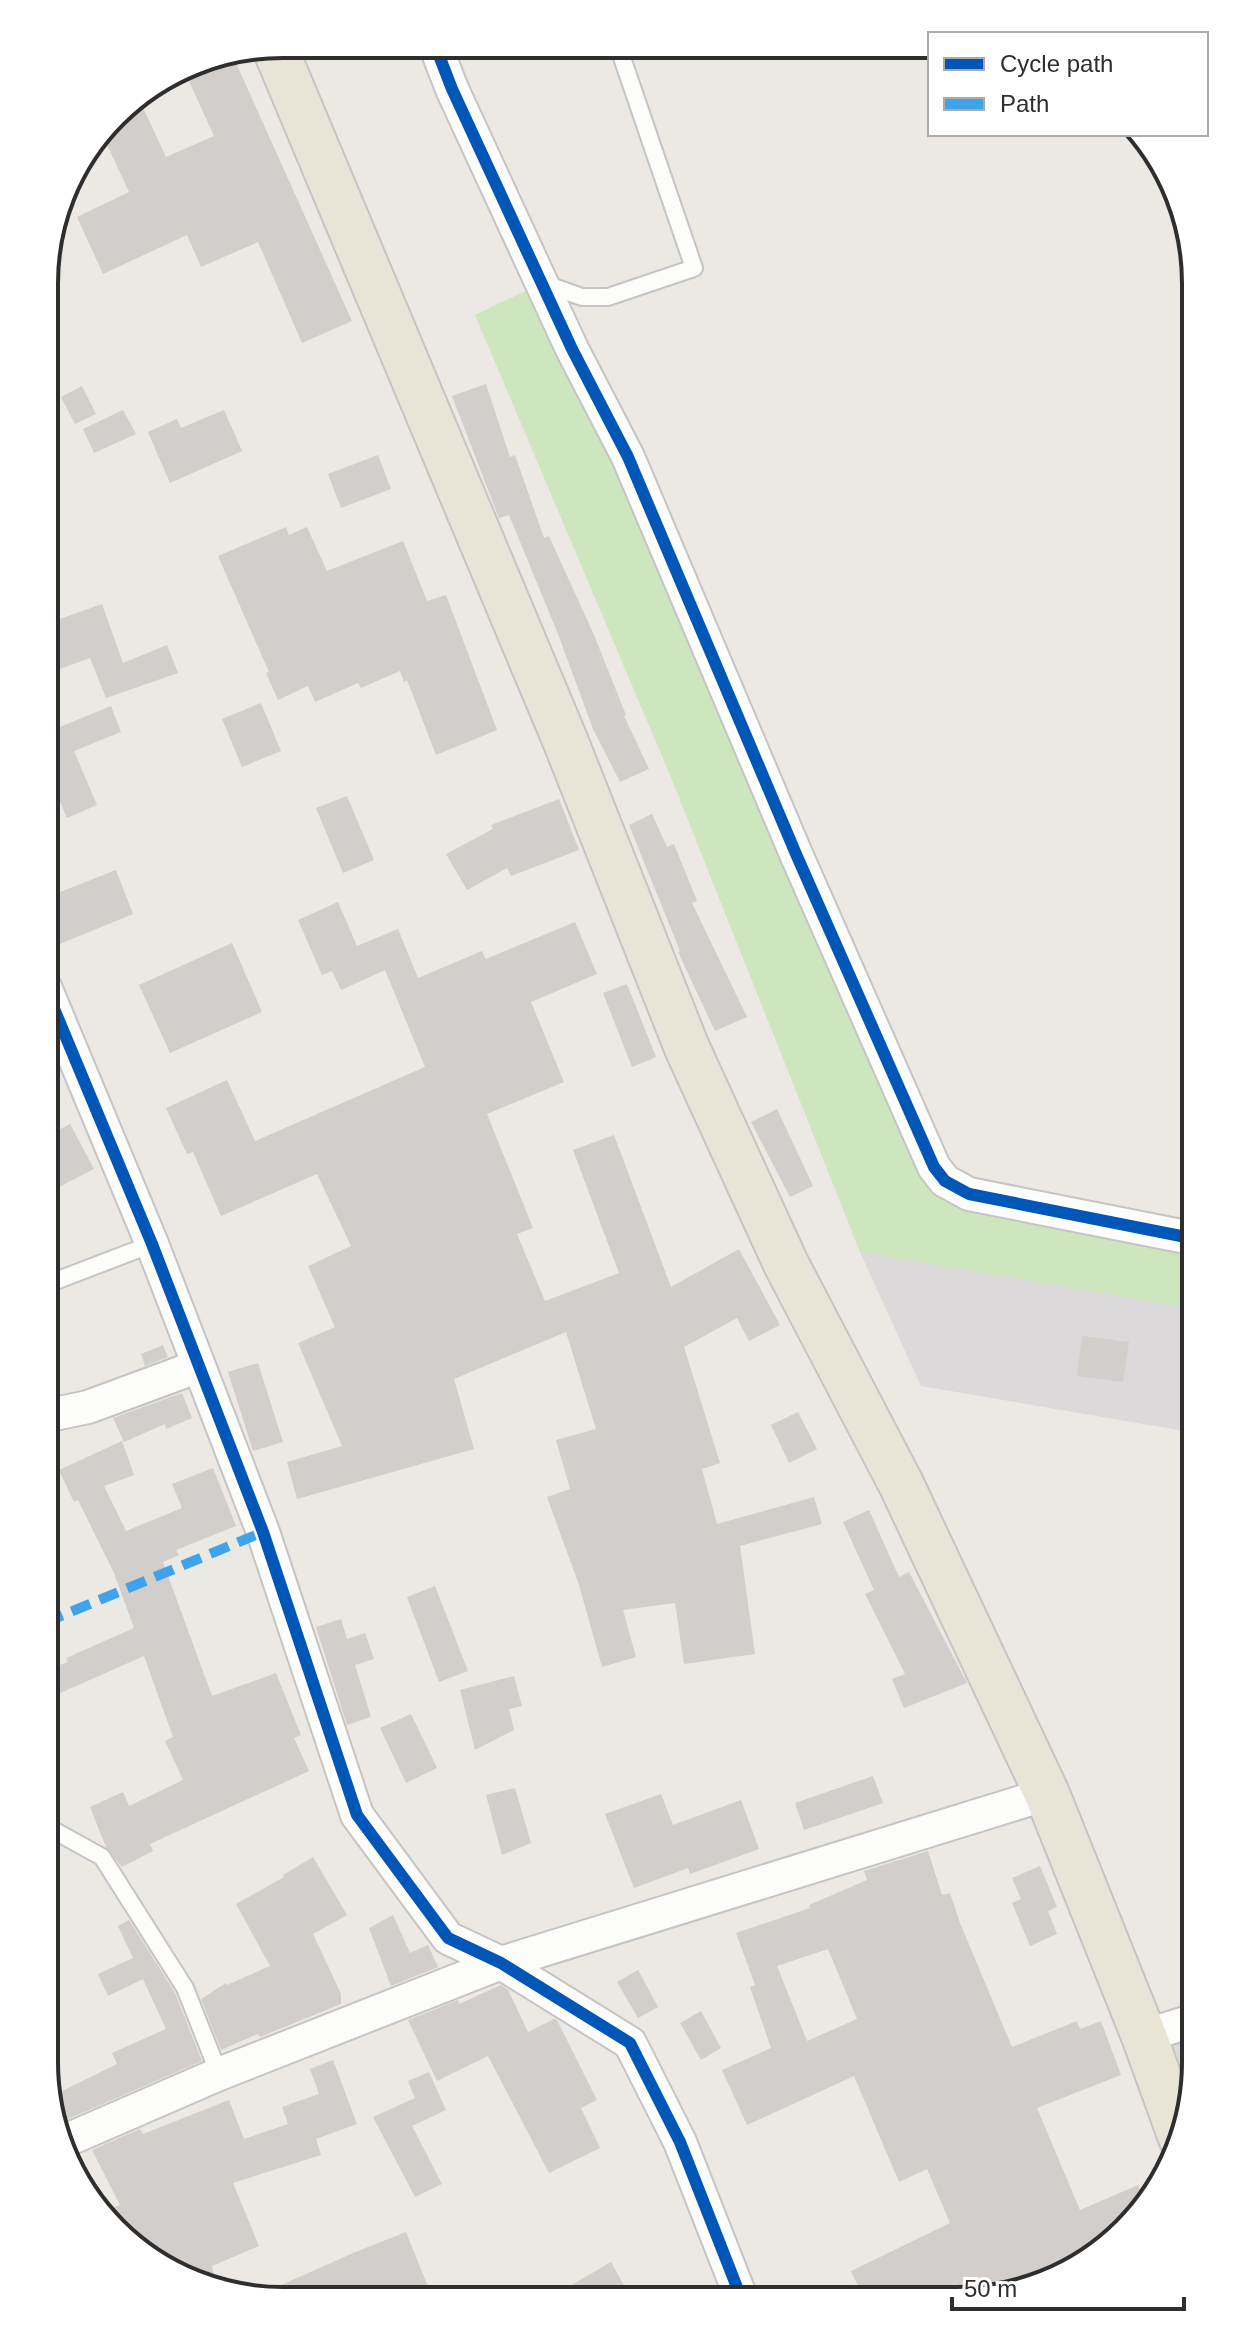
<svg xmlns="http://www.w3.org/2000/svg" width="1240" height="2345" viewBox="0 0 1240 2345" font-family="Arial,sans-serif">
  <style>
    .industrial { fill: #dcd9db }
    .green { fill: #cee6be }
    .building { fill: #d1cecb; fill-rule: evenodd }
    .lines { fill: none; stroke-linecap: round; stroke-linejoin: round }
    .lane-casing { stroke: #c5c4c5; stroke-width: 20 }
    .street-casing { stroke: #c5c4c5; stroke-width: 36 }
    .primary-casing { stroke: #c6c5c4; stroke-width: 48 }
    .lane { stroke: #fcfcfb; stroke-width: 16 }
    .street { stroke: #fcfcfb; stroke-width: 32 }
    .primary { stroke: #e8e4d6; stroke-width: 44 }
    .rail { stroke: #dfdfe1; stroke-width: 6 }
    .quiet { stroke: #3ea3eb; stroke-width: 10; stroke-dasharray: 20 10; stroke-linecap: butt }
    .cycleway-casing { stroke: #fff; stroke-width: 17 }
    .cycleway { stroke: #0057b8; stroke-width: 12 }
    .rim { fill: none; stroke: #2e2e2e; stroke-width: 4 }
  </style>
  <rect width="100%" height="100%" fill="#ece8e4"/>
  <!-- industrial -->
  <g class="industrial">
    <path d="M 860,1252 L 1196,1309 L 1196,1433 L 921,1386 Z"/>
    <path d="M 1195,2026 L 1195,2078 L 1180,2146 L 1144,2044 Z"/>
  </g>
  <!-- green -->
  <path class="green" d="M 542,283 L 945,1181 L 1196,1239 L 1196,1309 L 860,1252 L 670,775 L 475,315 Z"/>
  <!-- building -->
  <g class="building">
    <path d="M 232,54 L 352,321 L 302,343 L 258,242 L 201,267 L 187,235 L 103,274 L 77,217 L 129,192 L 102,134 L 120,110 L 140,101 L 166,157 L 214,136 L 183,68 L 192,62 Z"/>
    <path d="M 486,384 L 510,457 L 515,455 L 544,538 L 549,536 L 594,635 L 626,715 L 624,716 L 649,769 L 620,782 L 593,729 L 558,634 L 509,515 L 499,518 L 452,396 Z"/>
    <path d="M 82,386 L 96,414 L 75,424 L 61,397 Z"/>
    <path d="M 123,410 L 136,434 L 94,453 L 83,429 Z"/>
    <path d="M 224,410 L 242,451 L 170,483 L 148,432 L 177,419 L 181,428 Z"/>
    <path d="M 378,455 L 391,489 L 341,508 L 328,474 Z"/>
    <path d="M 286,527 L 289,535 L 307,527 L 327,571 L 403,541 L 427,601 L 446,595 L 497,730 L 436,755 L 407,680 L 404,682 L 400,671 L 361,688 L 358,683 L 315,702 L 308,686 L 278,700 L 266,673 L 269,672 L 218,556 Z"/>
    <path d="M 102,604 L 123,663 L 167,645 L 178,673 L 106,698 L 90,658 L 46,674 L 46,624 Z"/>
    <path d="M 261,703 L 281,751 L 242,767 L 222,719 Z"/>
    <path d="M 111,706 L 121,732 L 74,751 L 97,805 L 67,818 L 45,766 L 45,745 L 54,741 L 50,731 Z"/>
    <path d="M 347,796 L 374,860 L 343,873 L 316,808 Z"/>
    <path d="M 559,799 L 579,850 L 511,876 L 507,868 L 467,890 L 446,854 L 493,829 L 491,825 Z"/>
    <path d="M 652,814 L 667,847 L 674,844 L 697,901 L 692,903 L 747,1017 L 715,1031 L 678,952 L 680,951 L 629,825 Z"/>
    <path d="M 116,870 L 133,914 L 55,946 L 45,921 L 45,898 Z"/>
    <path d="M 338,902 L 357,946 L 398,929 L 418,978 L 482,951 L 486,959 L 575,922 L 597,974 L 531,1002 L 564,1082 L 487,1114 L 533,1228 L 517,1234 L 545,1301 L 619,1273 L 573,1150 L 614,1135 L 671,1287 L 739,1249 L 780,1325 L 749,1341 L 737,1318 L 684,1347 L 720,1463 L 702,1469 L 717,1524 L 814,1497 L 822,1524 L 740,1546 L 755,1654 L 684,1664 L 675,1603 L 623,1610 L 636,1657 L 602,1667 L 579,1585 L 547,1497 L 570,1489 L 556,1440 L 596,1429 L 566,1332 L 454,1379 L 474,1449 L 297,1499 L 287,1462 L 342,1446 L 298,1343 L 335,1327 L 308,1266 L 351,1246 L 317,1174 L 221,1216 L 193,1152 L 187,1154 L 166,1108 L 227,1080 L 255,1141 L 425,1067 L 385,970 L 341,990 L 332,971 L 322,975 L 298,920 Z"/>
    <path d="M 232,943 L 262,1012 L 170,1053 L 139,985 Z"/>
    <path d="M 627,984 L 656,1057 L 632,1067 L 603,993 Z"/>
    <path d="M 777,1109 L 813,1186 L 790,1197 L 751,1122 Z"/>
    <path d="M 70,1124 L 94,1169 L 45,1194 L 45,1137 Z"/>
    <path d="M 1082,1336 L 1129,1342 L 1123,1382 L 1077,1376 Z"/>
    <path d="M 163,1345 L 168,1357 L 145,1366 L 141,1354 Z"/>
    <path d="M 258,1363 L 283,1442 L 253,1451 L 228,1372 Z"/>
    <path d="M 182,1393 L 192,1418 L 166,1429 L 165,1424 L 124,1442 L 113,1418 Z"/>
    <path d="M 798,1412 L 817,1449 L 789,1463 L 771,1425 Z"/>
    <path d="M 122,1441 L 134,1475 L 104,1486 L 126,1531 L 182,1508 L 172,1484 L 213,1468 L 236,1526 L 176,1550 L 179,1555 L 163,1562 L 212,1696 L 276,1673 L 301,1735 L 294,1738 L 309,1771 L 150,1844 L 153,1851 L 122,1867 L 106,1847 L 90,1807 L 123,1792 L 129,1806 L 183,1780 L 165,1741 L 173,1737 L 144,1656 L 58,1694 L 49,1669 L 68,1662 L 66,1658 L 134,1628 L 114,1573 L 78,1500 L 74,1502 L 59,1470 Z"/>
    <path d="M 869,1510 L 899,1577 L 909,1572 L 967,1683 L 904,1708 L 892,1679 L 905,1674 L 865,1594 L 874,1590 L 843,1522 Z"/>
    <path d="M 435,1586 L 468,1671 L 439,1682 L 407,1597 Z"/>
    <path d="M 341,1619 L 347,1639 L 365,1633 L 374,1659 L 355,1665 L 371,1717 L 347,1725 L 316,1627 Z"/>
    <path d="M 514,1676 L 522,1706 L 509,1709 L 514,1730 L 475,1750 L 460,1690 Z"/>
    <path d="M 411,1714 L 437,1768 L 406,1783 L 380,1728 Z"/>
    <path d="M 873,1776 L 883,1803 L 804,1830 L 795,1803 Z"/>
    <path d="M 515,1788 L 531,1843 L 502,1855 L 486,1795 Z"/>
    <path d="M 661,1794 L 673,1825 L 741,1800 L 759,1849 L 690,1874 L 688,1868 L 634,1888 L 605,1814 Z"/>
    <path d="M 928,1851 L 942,1895 L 950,1893 L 960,1923 L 1012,2047 L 1077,2021 L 1080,2029 L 1101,2021 L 1121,2075 L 1037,2108 L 1080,2210 L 1138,2185 L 1147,2207 L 1090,2260 L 1034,2288 L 957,2301 L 865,2301 L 851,2271 L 950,2223 L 927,2169 L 899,2182 L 854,2076 L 747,2125 L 722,2070 L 771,2048 L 750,1987 L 755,1985 L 736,1933 L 810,1908 L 809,1905 L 867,1880 L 864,1871 ZM 828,1949 L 857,2019 L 807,2041 L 777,1966 Z"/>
    <path d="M 313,1857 L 347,1915 L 313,1934 L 341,1994 L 341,2004 L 260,2037 L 258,2034 L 221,2050 L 201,1999 L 226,1983 L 227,1985 L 270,1966 L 236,1904 L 284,1877 L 283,1875 Z"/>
    <path d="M 1040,1866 L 1057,1907 L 1048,1911 L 1057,1934 L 1030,1946 L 1012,1903 L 1021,1899 L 1012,1878 Z"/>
    <path d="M 393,1915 L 410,1953 L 428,1945 L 438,1967 L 391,1986 L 369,1928 Z"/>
    <path d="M 129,1920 L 175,1993 L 202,2061 L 54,2125 L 50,2097 L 117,2064 L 112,2053 L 166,2029 L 143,1979 L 108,1996 L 98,1974 L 133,1958 L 118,1926 Z"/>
    <path d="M 638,1970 L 658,2007 L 638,2018 L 617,1982 Z"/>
    <path d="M 501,1985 L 508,1990 L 528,2032 L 554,2019 L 557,2020 L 597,2100 L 581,2108 L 600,2148 L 549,2173 L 488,2056 L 437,2081 L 408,2020 L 458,2000 L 459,2004 Z"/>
    <path d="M 701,2011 L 721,2048 L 701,2060 L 680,2023 Z"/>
    <path d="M 333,2060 L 357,2124 L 316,2139 L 321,2155 L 233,2183 L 259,2246 L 212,2266 L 216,2288 L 178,2277 L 126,2242 L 105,2211 L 120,2205 L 92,2150 L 140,2129 L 143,2134 L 229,2100 L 244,2139 L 288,2124 L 282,2107 L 319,2094 L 310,2069 Z"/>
    <path d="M 429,2072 L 446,2110 L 412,2126 L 442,2184 L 415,2197 L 373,2117 L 415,2098 L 408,2081 Z"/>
    <path d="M 406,2232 L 433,2299 L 250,2299 L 353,2253 Z"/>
    <path d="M 611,2262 L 632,2300 L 546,2300 Z"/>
  </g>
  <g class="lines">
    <!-- lane casing -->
    <g class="lane-casing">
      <g id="lane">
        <path d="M 545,284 L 582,297 L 608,297 L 694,268 L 618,46"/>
        <path d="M 45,1285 L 152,1244"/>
        <path d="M 44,1825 L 102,1857 L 185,1988 L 219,2074"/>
      </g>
    </g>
    <!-- street casing -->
    <g class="street-casing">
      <g id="street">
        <path d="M 435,45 L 452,89 L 572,349 L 628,457 L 796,854 L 934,1167 L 945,1181 L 969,1194 L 1196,1239"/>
        <path d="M 45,987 L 152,1244 L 263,1532 L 357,1815 L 448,1938 L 501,1963 L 630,2043 L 680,2142 L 742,2300"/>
        <path d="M 45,1416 L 88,1407 L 199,1366"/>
        <path d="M 1144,2036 L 1195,2020"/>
        <path d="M 60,2143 L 219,2074 L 501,1963 L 1047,1794"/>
      </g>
    </g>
    <!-- primary casing -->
    <g class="primary-casing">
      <path id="primary" d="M 274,46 L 565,740 L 687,1048 L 786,1264 L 901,1484 L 1047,1794 L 1144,2036 L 1181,2138"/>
    </g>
    <!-- lane -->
    <use href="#lane" class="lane"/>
    <!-- street -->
    <use href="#street" class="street"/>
    <!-- primary -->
    <use href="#primary" class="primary"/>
    <!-- rail -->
    <path class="rail" d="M 1186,1193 L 1187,801 L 1196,458"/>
    <!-- quiet -->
    <path class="quiet" d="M 44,1623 L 263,1532"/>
    <!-- cycleway casing -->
    <g class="cycleway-casing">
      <g id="cycleway">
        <path d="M 435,45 L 452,89 L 572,349 L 628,457 L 796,854 L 934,1167 L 945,1181 L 969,1194 L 1196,1239"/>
        <path d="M 45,987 L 152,1244 L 263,1532 L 357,1815 L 448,1938 L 501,1963 L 630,2043 L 680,2142 L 742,2300"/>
      </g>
    </g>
    <!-- cycleway -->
    <use href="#cycleway" class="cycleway"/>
  </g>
  <!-- crop -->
  <path d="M0 0H1240V2345H0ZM283 58H957A225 225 0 0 1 1182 283V2062A225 225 0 0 1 957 2287H283A225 225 0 0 1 58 2062V283A225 225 0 0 1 283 58Z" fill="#fff" fill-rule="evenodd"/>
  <path class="rim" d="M283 58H957A225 225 0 0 1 1182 283V2062A225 225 0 0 1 957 2287H283A225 225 0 0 1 58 2062V283A225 225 0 0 1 283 58Z"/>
  <!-- legend -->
  <rect x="928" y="32" width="280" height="104" fill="#ffffff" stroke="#ababab" stroke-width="2"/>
  <rect x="944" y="58" width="40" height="12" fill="#0057b8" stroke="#ababab" stroke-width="2"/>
  <text x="1000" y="72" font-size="24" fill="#2e2e2e">Cycle path</text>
  <rect x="944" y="98" width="40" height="12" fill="#3ea3eb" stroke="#ababab" stroke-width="2"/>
  <text x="1000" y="112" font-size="24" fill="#2e2e2e">Path</text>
  <!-- scale -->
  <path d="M952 2297v12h232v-12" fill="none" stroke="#2e2e2e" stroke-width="4"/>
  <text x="964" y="2297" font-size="24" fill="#2e2e2e" stroke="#ffffff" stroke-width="6" paint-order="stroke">50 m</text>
</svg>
